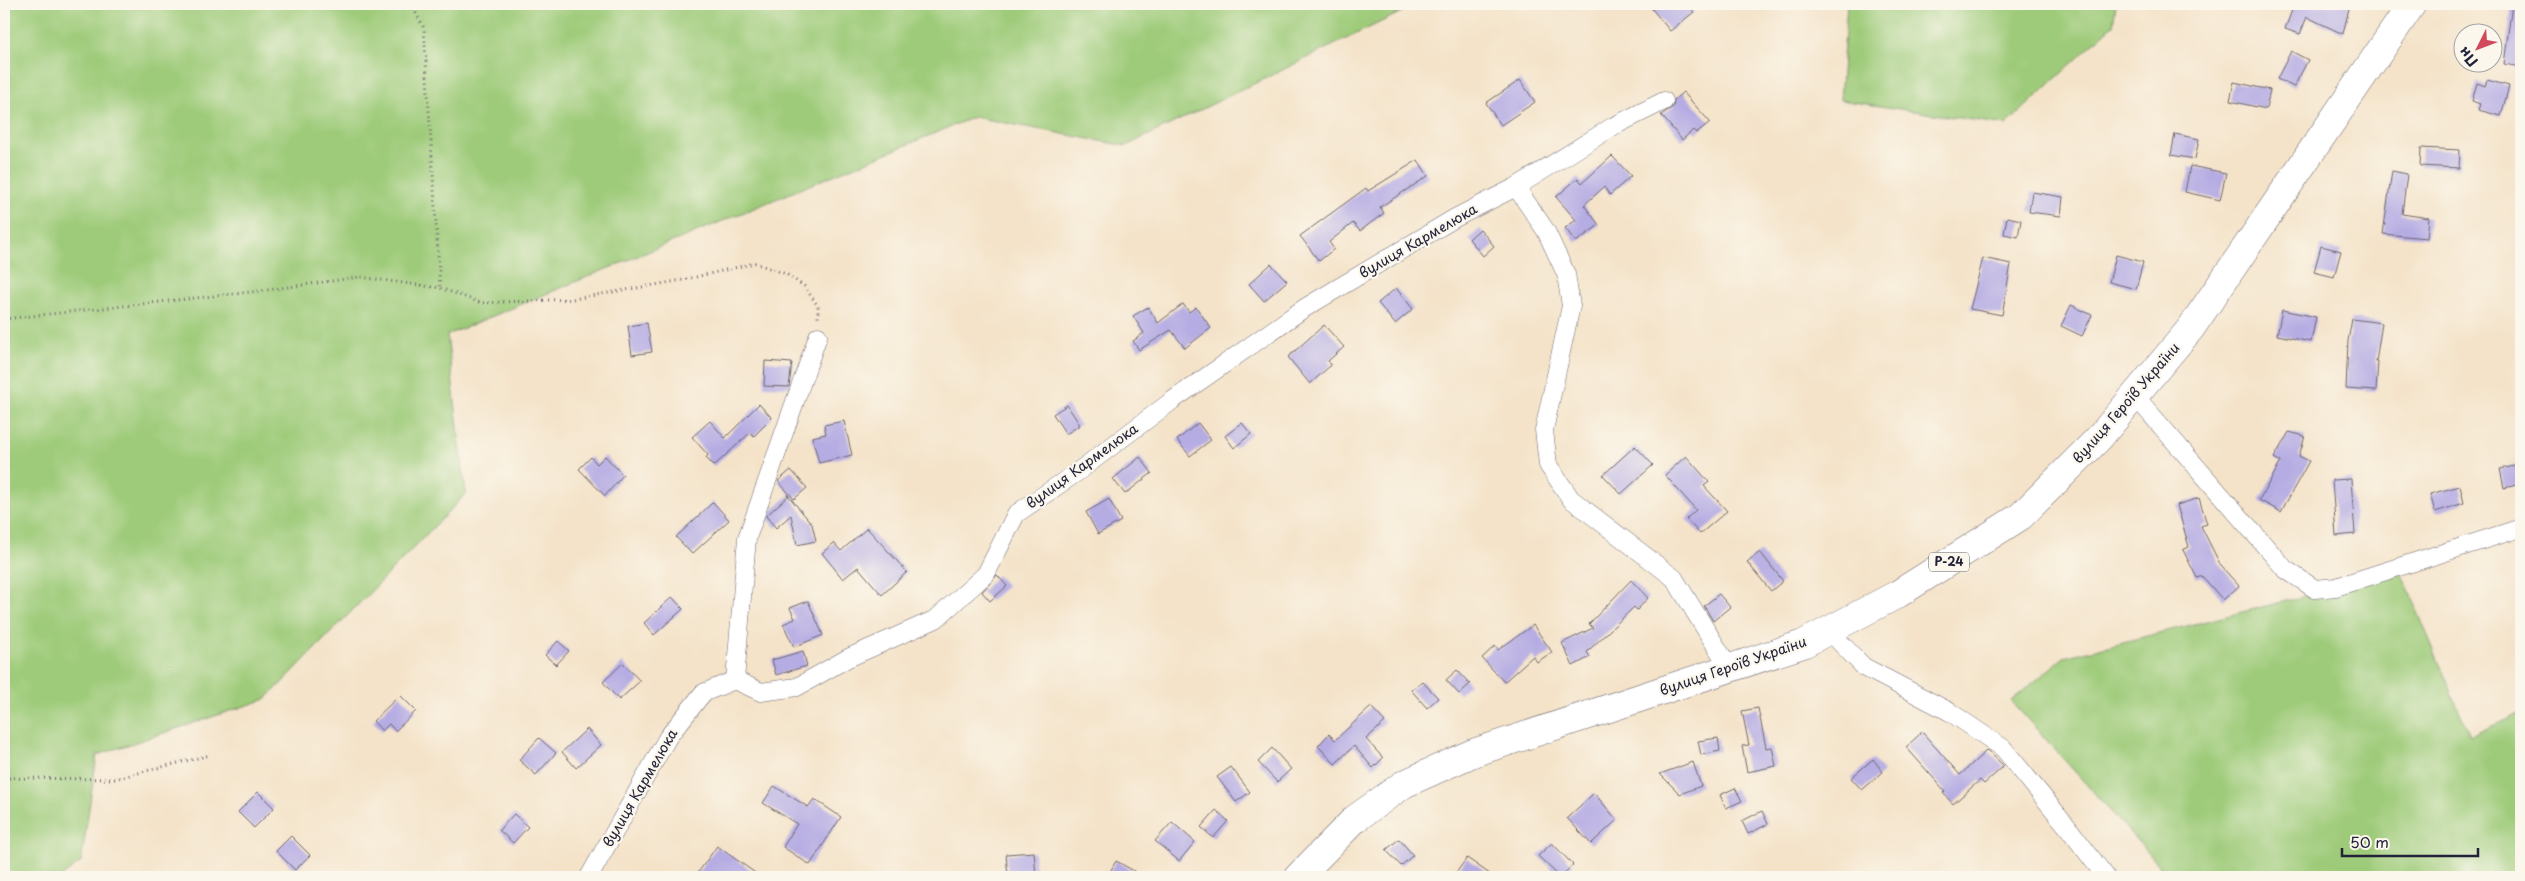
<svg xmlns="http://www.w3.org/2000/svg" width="2525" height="881" viewBox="0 0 2525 881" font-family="'Playpen Sans',sans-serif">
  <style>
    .green { fill: #9ecb79; stroke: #60765a }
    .building { fill: #b5ace3 }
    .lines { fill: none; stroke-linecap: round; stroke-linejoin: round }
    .minor-casing { stroke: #6c666d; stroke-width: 19 }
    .primary-casing { stroke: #6c666d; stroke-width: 29 }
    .path { stroke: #6c666d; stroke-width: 3; stroke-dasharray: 1 4; stroke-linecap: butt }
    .minor { stroke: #fff; stroke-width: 18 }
    .primary { stroke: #fff; stroke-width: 28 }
    .labels { text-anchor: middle; stroke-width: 4.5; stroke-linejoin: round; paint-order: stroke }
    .shield { fill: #fbf7ec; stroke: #636270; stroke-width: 1 }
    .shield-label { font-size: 12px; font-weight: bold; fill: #22223b }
    .street-label { font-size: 14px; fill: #22223b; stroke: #fbf7ec }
  </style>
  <rect width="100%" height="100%" fill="#fbf7ec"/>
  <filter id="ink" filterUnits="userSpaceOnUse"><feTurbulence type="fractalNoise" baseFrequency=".02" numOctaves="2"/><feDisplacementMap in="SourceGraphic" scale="10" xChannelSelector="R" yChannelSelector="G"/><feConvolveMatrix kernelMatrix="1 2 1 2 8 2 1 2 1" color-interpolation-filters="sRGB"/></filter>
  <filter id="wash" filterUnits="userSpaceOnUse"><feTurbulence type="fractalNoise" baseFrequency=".0096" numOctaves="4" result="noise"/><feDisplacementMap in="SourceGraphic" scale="20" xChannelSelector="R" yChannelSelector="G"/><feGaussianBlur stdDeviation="1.12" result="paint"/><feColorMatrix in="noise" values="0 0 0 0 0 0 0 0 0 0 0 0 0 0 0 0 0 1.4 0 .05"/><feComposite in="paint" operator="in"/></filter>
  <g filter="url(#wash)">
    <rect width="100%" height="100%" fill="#f4e3c9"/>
    <!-- green -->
    <g class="green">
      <path d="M 4,4 L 1418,4 L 1126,146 L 974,117 L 447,335 L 466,494 L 266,699 L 97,755 L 81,862 L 61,877 L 4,877 Z"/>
      <path d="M 1847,4 L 2116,4 L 2113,25 L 2006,125 L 1840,100 Z"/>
      <path d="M 2401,572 L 2470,736 L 2521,713 L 2521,877 L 2170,877 L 2011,701 L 2064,657 Z"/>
    </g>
    <g id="blocks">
      <!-- building -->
      <g class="building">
        <path d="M 1648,4 L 1687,4 L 1694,12 L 1670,31 Z"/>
        <path d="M 2279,4 L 2350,4 L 2343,34 L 2307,17 L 2300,34 L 2285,29 L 2292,10 Z"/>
        <path d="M 2512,4 L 2521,4 L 2521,67 L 2504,64 Z"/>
        <path d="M 2291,51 L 2308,60 L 2294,87 L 2277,79 Z"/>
        <path d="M 1520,80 L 1535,102 L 1501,125 L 1486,103 Z"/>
        <path d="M 2487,80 L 2509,86 L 2501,116 L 2478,110 L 2480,104 L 2472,101 L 2477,83 L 2485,86 Z"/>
        <path d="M 2234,82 L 2270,90 L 2266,109 L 2230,101 Z"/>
        <path d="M 1683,92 L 1710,122 L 1696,133 L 1693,130 L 1682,140 L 1661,115 L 1673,107 L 1674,100 Z"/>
        <path d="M 2175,134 L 2199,139 L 2195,159 L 2171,155 Z"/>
        <path d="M 2421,148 L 2460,150 L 2459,168 L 2420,166 Z"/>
        <path d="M 1612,156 L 1631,176 L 1610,195 L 1604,187 L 1584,205 L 1599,225 L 1576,242 L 1565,228 L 1576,220 L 1556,197 L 1578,178 L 1582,183 Z"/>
        <path d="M 1418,160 L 1428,176 L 1380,207 L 1384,213 L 1360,231 L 1353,223 L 1329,242 L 1334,249 L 1319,261 L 1300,236 L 1366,188 L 1368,191 Z"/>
        <path d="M 2190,166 L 2226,173 L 2220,200 L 2185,192 Z"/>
        <path d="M 2392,171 L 2407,174 L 2402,214 L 2429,218 L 2427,238 L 2383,234 Z"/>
        <path d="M 2032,192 L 2063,197 L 2061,216 L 2029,212 Z"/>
        <path d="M 2007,217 L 2021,220 L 2018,237 L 2004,234 Z"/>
        <path d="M 1480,229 L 1494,246 L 1483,256 L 1469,239 Z"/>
        <path d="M 2321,246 L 2341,251 L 2334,277 L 2314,272 Z"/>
        <path d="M 2116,255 L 2143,262 L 2136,289 L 2109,282 Z"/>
        <path d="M 1983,258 L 2011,264 L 2002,315 L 1970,309 Z"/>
        <path d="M 1271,264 L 1287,281 L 1264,301 L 1249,284 Z"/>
        <path d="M 1396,288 L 1413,309 L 1395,324 L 1378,303 Z"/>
        <path d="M 1183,304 L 1189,312 L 1196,307 L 1211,328 L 1185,348 L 1171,330 L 1139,350 L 1133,341 L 1144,333 L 1133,316 L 1148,307 L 1158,323 Z"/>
        <path d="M 2071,305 L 2092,315 L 2082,336 L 2061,326 Z"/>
        <path d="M 2282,310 L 2316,317 L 2311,342 L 2277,335 Z"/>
        <path d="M 2352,319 L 2382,323 L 2376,362 L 2378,362 L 2376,391 L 2346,389 L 2348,341 Z"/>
        <path d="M 647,323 L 652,352 L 632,355 L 628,326 Z"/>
        <path d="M 1324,325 L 1344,347 L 1328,361 L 1331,365 L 1310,384 L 1288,357 Z"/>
        <path d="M 765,361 L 792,363 L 789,387 L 764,386 Z"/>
        <path d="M 759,404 L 772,418 L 754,436 L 750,433 L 714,466 L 706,458 L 708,455 L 692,437 L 710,421 L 725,438 Z"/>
        <path d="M 1067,405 L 1080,425 L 1066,434 L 1053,414 Z"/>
        <path d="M 844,421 L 852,455 L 819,463 L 812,437 L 826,434 L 824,425 Z"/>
        <path d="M 1198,423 L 1211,440 L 1190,456 L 1177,440 Z"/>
        <path d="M 1242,423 L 1251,434 L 1234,448 L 1225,436 Z"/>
        <path d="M 2289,432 L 2305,436 L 2299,456 L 2309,461 L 2281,512 L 2259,500 L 2281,462 L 2274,458 Z"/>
        <path d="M 1635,446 L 1653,465 L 1621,494 L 1603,475 Z"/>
        <path d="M 605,456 L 623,475 L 605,496 L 579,469 L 591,457 L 597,464 Z"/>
        <path d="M 1686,456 L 1709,482 L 1704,486 L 1727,511 L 1700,534 L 1686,519 L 1696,510 L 1665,475 Z"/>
        <path d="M 1140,457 L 1152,473 L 1125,494 L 1113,479 Z"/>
        <path d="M 2519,465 L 2521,484 L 2504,488 L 2500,469 Z"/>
        <path d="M 791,470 L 807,488 L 794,499 L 778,481 Z"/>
        <path d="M 2351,479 L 2355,534 L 2336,536 L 2332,480 Z"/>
        <path d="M 2460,486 L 2464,503 L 2435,512 L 2430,494 Z"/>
        <path d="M 787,494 L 812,524 L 816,541 L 797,545 L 791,515 L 776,528 L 766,516 L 788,496 Z"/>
        <path d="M 2199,498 L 2207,524 L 2201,526 L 2221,566 L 2239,586 L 2223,600 L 2202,576 L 2197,578 L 2183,550 L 2189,547 L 2177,505 Z"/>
        <path d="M 1109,499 L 1121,521 L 1098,534 L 1086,512 Z"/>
        <path d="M 713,502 L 729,520 L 692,554 L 676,537 Z"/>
        <path d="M 867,528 L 907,572 L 882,595 L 858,567 L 843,579 L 822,553 L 834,543 L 841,551 Z"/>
        <path d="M 1760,552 L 1783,581 L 1771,591 L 1747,562 Z"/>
        <path d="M 997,575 L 1007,586 L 990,601 L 982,592 Z"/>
        <path d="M 1631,580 L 1648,598 L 1637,610 L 1634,607 L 1587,652 L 1590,657 L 1573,666 L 1562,643 L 1593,628 L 1589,624 Z"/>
        <path d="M 1719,594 L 1730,607 L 1713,621 L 1704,606 Z"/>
        <path d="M 672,597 L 683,609 L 654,635 L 644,623 Z"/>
        <path d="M 808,601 L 823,635 L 794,647 L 783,624 L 795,619 L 790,608 Z"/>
        <path d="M 1533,625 L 1552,652 L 1537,662 L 1533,656 L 1504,682 L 1482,658 L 1495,646 L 1498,650 Z"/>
        <path d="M 558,641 L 569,651 L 556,665 L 545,655 Z"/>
        <path d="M 803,651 L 807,666 L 776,675 L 772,660 Z"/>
        <path d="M 623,663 L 640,681 L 619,700 L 603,682 Z"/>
        <path d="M 1457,670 L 1470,684 L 1459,694 L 1446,680 Z"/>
        <path d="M 1422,681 L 1438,698 L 1427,708 L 1411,690 Z"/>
        <path d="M 400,695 L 416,711 L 395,731 L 389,724 L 382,731 L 373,721 Z"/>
        <path d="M 1371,707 L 1385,722 L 1366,739 L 1383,758 L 1373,768 L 1354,746 L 1335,764 L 1318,746 L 1329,734 L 1335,740 Z"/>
        <path d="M 1758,708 L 1766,748 L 1772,747 L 1776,766 L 1747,772 L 1742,746 L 1749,745 L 1742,711 Z"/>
        <path d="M 587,729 L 601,745 L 576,768 L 562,752 Z"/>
        <path d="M 1922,732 L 1960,775 L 1987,750 L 2004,766 L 1984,784 L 1980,780 L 1953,804 L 1943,793 L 1945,791 L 1906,747 Z"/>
        <path d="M 539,738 L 556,753 L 536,775 L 519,760 Z"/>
        <path d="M 1718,738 L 1720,751 L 1701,755 L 1698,741 Z"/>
        <path d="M 1272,748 L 1291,769 L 1277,782 L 1258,762 Z"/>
        <path d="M 1873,759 L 1883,772 L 1862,790 L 1851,778 Z"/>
        <path d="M 1693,762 L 1701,786 L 1680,794 L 1660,774 Z"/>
        <path d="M 1231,767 L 1250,792 L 1236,802 L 1217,777 Z"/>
        <path d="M 774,786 L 808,807 L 814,799 L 841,817 L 810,865 L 783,847 L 797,824 L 763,803 Z"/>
        <path d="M 1735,788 L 1742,801 L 1726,808 L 1720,795 Z"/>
        <path d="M 258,792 L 274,808 L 254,828 L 238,812 Z"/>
        <path d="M 1594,793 L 1617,820 L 1591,844 L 1567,818 Z"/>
        <path d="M 1216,810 L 1228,821 L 1213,838 L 1201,827 Z"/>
        <path d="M 1762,811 L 1768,824 L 1748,834 L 1742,821 Z"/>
        <path d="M 514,814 L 528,827 L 513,843 L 499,830 Z"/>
        <path d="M 1172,822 L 1195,842 L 1179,861 L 1155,841 Z"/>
        <path d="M 291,836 L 310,855 L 295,870 L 276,851 Z"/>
        <path d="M 1399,839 L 1413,855 L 1401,866 L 1386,850 Z"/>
        <path d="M 1552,843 L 1573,865 L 1560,877 L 1538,856 Z"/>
        <path d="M 717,846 L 761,877 L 695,877 Z"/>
        <path d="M 1034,852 L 1036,877 L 1008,877 L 1006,854 Z"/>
        <path d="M 1467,858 L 1494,877 L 1453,877 Z"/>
        <path d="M 1116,861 L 1145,877 L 1107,877 Z"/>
      </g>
    </g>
  </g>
  <g filter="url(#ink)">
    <use href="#blocks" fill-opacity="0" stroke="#6c666d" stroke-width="1"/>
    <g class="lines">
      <!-- minor casing -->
      <g class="minor-casing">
        <g id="minor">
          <path d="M 1516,187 L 1546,231 L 1566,274 L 1571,306 L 1544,430 L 1548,465 L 1571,499 L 1674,578 L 1730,669"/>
          <path d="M 2135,396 L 2285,569 L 2315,589 L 2336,587 L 2521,528"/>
          <path d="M 1829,631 L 1864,667 L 1950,712 L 2003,748 L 2066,825 L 2106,877"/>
          <path d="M 735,680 L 747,538 L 818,336"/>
          <path d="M 589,877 L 668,737 L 703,693 L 735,680 L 761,692 L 797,687 L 848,658 L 936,619 L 986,574 L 1016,514 L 1076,473 L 1173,400 L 1303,309 L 1455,218 L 1516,187 L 1612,127 L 1664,101"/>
        </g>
      </g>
      <!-- primary casing -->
      <g class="primary-casing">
        <path id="primary" d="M 1298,877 L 1355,819 L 1404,784 L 1473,753 L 1803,644 L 1898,594 L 2021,516 L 2099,438 L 2191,328 L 2412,4"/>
      </g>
      <!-- path -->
      <g class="path">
        <path d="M 411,4 L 424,28 L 440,288"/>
        <path d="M 4,319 L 260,291 L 360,277 L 440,288 L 481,303 L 573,299 L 683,280 L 755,263 L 786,274 L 804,286 L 818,306 L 818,320"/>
        <path d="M 4,778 L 114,779 L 210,755"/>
      </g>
      <!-- minor -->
      <use href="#minor" class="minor"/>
      <!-- primary -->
      <use href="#primary" class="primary"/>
    </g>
  </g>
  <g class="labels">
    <!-- shield labels -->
    <rect class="shield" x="1929" y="552.5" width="40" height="19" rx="4"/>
    <g class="shield-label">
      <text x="1949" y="566">Р-24</text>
    </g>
    <!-- street labels -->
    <g class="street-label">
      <text transform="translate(1418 241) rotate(-30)" y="5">вулиця Кармелюка</text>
      <text transform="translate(2126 403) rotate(-49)" y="5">вулиця Героїв України</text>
      <text transform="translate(1082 466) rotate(-36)" y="5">вулиця Кармелюка</text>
      <text transform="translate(1733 666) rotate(-19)" y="5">вулиця Героїв України</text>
      <text transform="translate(640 788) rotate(-60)" y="5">вулиця Кармелюка</text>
    </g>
  </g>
  <!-- margin -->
  <rect width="2525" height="881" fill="none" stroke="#fbf7ec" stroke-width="20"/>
  <!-- north arrow -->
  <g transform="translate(2478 48) rotate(228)"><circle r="24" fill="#fbf7ec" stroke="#a4a2a5"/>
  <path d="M0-4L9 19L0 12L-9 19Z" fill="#d1495b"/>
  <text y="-8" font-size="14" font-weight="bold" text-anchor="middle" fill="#22223b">Пн</text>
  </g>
  <!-- scale -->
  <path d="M2342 848v8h136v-8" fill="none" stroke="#22223b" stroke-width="2.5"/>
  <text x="2350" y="848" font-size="15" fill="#22223b" stroke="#fbf7ec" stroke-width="4" paint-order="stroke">50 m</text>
</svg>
